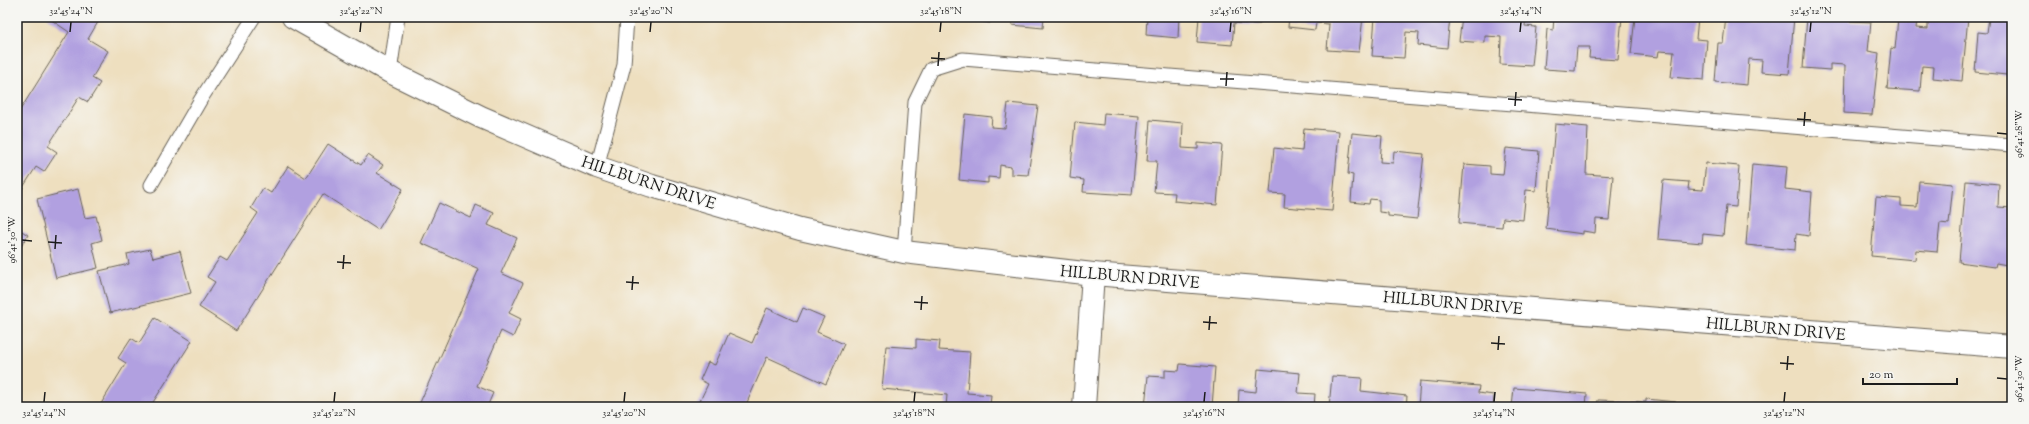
<svg xmlns="http://www.w3.org/2000/svg" width="2029" height="424" viewBox="0 0 2029 424" font-family="'Sorts Mill Goudy',serif">
  <style>
    .building { fill: #b1a0e0 }
    .lines { fill: none; stroke-linecap: round; stroke-linejoin: round }
    .service-casing { stroke: #666055; stroke-width: 15 }
    .minor-casing { stroke: #666055; stroke-width: 24 }
    .tertiary-casing { stroke: #666055; stroke-width: 24 }
    .service { stroke: #fff; stroke-width: 13 }
    .minor { stroke: #fff; stroke-width: 22 }
    .tertiary { stroke: #fff; stroke-width: 22 }
    .ticks { fill: none; stroke: #1c1c1c; stroke-width: 1.5 }
    .labels { text-anchor: middle; stroke-width: 3; stroke-linejoin: round; paint-order: stroke }
    .street-label { font-size: 16px; fill: #1c1c1c; stroke: #f6f6f2 }
    .neatline { fill: none; stroke: #1c1c1c; stroke-width: 1.5 }
    .ticks-label { font-size: 10px; text-anchor: middle; fill: #1c1c1c }
  </style>
  <rect width="100%" height="100%" fill="#f6f6f2"/>
  <filter id="ink" filterUnits="userSpaceOnUse"><feTurbulence type="fractalNoise" baseFrequency=".025" numOctaves="2"/><feDisplacementMap in="SourceGraphic" scale="8" xChannelSelector="R" yChannelSelector="G"/><feConvolveMatrix kernelMatrix="1 2 1 2 8 2 1 2 1" color-interpolation-filters="sRGB"/></filter>
  <filter id="wash" filterUnits="userSpaceOnUse"><feTurbulence type="fractalNoise" baseFrequency=".012" numOctaves="4" result="noise"/><feDisplacementMap in="SourceGraphic" scale="16" xChannelSelector="R" yChannelSelector="G"/><feGaussianBlur stdDeviation="0.9" result="paint"/><feColorMatrix in="noise" values="0 0 0 0 0 0 0 0 0 0 0 0 0 0 0 0 0 1.4 0 .05"/><feComposite in="paint" operator="in"/></filter>
  <g filter="url(#wash)">
    <rect width="100%" height="100%" fill="#eedfbf"/>
    <g id="blocks">
      <!-- building -->
      <g class="building">
        <path d="M 47,17 L 101,17 L 88,39 L 108,51 L 92,78 L 100,83 L 88,102 L 79,97 L 48,146 L 57,152 L 44,172 L 36,167 L 20,192 L 17,190 L 17,115 L 69,32 Z"/>
        <path d="M 957,17 L 991,17 L 990,23 Z"/>
        <path d="M 1012,17 L 1044,17 L 1043,28 L 1012,25 Z"/>
        <path d="M 1147,17 L 1179,17 L 1178,38 L 1146,35 Z"/>
        <path d="M 1199,17 L 1261,17 L 1260,24 L 1234,23 L 1232,45 L 1197,42 Z"/>
        <path d="M 1289,17 L 1363,17 L 1359,52 L 1327,50 L 1329,24 L 1316,23 L 1315,30 L 1288,27 Z"/>
        <path d="M 1375,17 L 1450,17 L 1447,48 L 1418,45 L 1419,33 L 1406,32 L 1404,58 L 1372,56 Z"/>
        <path d="M 1462,17 L 1526,17 L 1525,26 L 1536,27 L 1532,66 L 1500,64 L 1501,37 L 1485,36 L 1485,43 L 1459,41 Z"/>
        <path d="M 1554,17 L 1622,17 L 1618,60 L 1589,58 L 1590,47 L 1577,47 L 1575,71 L 1544,69 L 1547,29 L 1553,30 Z"/>
        <path d="M 1635,17 L 1698,17 L 1696,39 L 1707,40 L 1704,80 L 1671,77 L 1674,52 L 1659,51 L 1658,57 L 1631,54 Z"/>
        <path d="M 1726,17 L 1748,17 L 1747,22 L 1755,22 L 1756,17 L 1794,17 L 1789,74 L 1761,72 L 1762,60 L 1749,59 L 1747,85 L 1715,82 L 1718,43 L 1723,43 Z"/>
        <path d="M 1807,17 L 1849,17 L 1849,21 L 1871,22 L 1868,51 L 1879,53 L 1872,115 L 1844,113 L 1845,65 L 1830,64 L 1830,70 L 1803,68 Z"/>
        <path d="M 1928,17 L 1968,17 L 1962,81 L 1933,78 L 1934,67 L 1922,66 L 1920,91 L 1887,89 L 1891,48 L 1895,49 L 1898,19 L 1917,20 L 1916,28 L 1928,29 Z"/>
        <path d="M 1989,17 L 2012,17 L 2012,49 L 2010,49 L 2007,75 L 1975,72 L 1978,32 L 1987,33 Z"/>
        <path d="M 1008,103 L 1038,106 L 1028,175 L 1011,174 L 1011,167 L 1000,165 L 999,178 L 988,177 L 988,183 L 959,180 L 965,114 L 992,117 L 991,127 L 1005,128 Z"/>
        <path d="M 1104,113 L 1139,116 L 1132,195 L 1083,192 L 1084,180 L 1070,178 L 1075,122 L 1103,125 Z"/>
        <path d="M 1150,120 L 1183,123 L 1182,148 L 1198,149 L 1198,143 L 1222,145 L 1217,205 L 1174,201 L 1175,193 L 1154,192 L 1157,161 L 1147,161 Z"/>
        <path d="M 1555,124 L 1588,127 L 1586,174 L 1613,176 L 1609,220 L 1596,219 L 1595,233 L 1583,231 L 1583,234 L 1546,229 Z"/>
        <path d="M 1304,128 L 1339,131 L 1332,211 L 1284,207 L 1285,194 L 1270,193 L 1274,148 L 1302,151 Z"/>
        <path d="M 1352,133 L 1382,136 L 1380,162 L 1393,163 L 1394,151 L 1424,154 L 1417,219 L 1388,216 L 1388,213 L 1379,212 L 1379,200 L 1370,199 L 1369,204 L 1351,202 L 1353,175 L 1348,174 Z"/>
        <path d="M 328,144 L 361,165 L 368,155 L 383,165 L 377,173 L 403,189 L 378,230 L 323,194 L 236,331 L 199,307 L 215,282 L 207,277 L 220,257 L 227,261 L 258,213 L 251,208 L 263,188 L 271,193 L 288,166 L 306,178 Z"/>
        <path d="M 1506,148 L 1539,151 L 1536,191 L 1526,190 L 1523,220 L 1503,218 L 1502,227 L 1459,223 L 1464,164 L 1490,166 L 1490,174 L 1503,175 Z"/>
        <path d="M 1706,163 L 1739,166 L 1736,207 L 1726,206 L 1723,236 L 1703,234 L 1702,243 L 1658,239 L 1663,180 L 1689,182 L 1688,189 L 1703,190 Z"/>
        <path d="M 1752,164 L 1787,167 L 1785,189 L 1812,192 L 1809,236 L 1796,234 L 1795,250 L 1746,245 Z"/>
        <path d="M 1919,181 L 1953,184 L 1949,224 L 1940,223 L 1937,252 L 1916,250 L 1915,260 L 1871,256 L 1876,197 L 1901,199 L 1901,206 L 1917,207 Z"/>
        <path d="M 1966,181 L 1999,184 L 1998,207 L 2012,208 L 2012,252 L 2009,252 L 2007,265 L 1996,263 L 1995,267 L 1959,262 Z"/>
        <path d="M 78,189 L 85,218 L 96,216 L 102,240 L 92,243 L 98,268 L 56,278 L 37,199 Z"/>
        <path d="M 439,203 L 471,218 L 476,205 L 494,213 L 488,225 L 517,238 L 501,273 L 523,283 L 509,313 L 521,319 L 513,337 L 501,331 L 477,386 L 493,393 L 487,407 L 473,407 L 468,405 L 467,407 L 418,407 L 479,269 L 421,243 Z"/>
        <path d="M 17,228 L 28,235 L 17,253 Z"/>
        <path d="M 150,249 L 153,258 L 180,251 L 191,293 L 110,313 L 99,271 L 129,264 L 127,254 Z"/>
        <path d="M 767,308 L 797,322 L 803,308 L 824,317 L 817,332 L 844,344 L 826,384 L 767,357 L 745,407 L 697,407 L 708,384 L 700,380 L 708,362 L 715,365 L 729,333 L 752,343 Z"/>
        <path d="M 155,318 L 192,341 L 150,407 L 99,407 L 126,363 L 118,358 L 131,338 L 139,343 Z"/>
        <path d="M 916,339 L 940,341 L 939,350 L 970,352 L 967,393 L 991,395 L 990,407 L 946,407 L 947,395 L 882,389 L 886,346 L 916,348 Z"/>
        <path d="M 1180,364 L 1215,367 L 1212,407 L 1145,407 L 1148,376 L 1165,377 L 1165,370 L 1179,371 Z"/>
        <path d="M 1258,369 L 1300,373 L 1298,393 L 1315,394 L 1314,407 L 1238,407 L 1239,390 L 1256,392 Z"/>
        <path d="M 1332,376 L 1362,378 L 1361,391 L 1407,396 L 1406,407 L 1329,407 Z"/>
        <path d="M 1420,381 L 1479,386 L 1478,393 L 1494,395 L 1493,407 L 1418,407 Z"/>
        <path d="M 1514,388 L 1587,394 L 1586,407 L 1512,407 Z"/>
        <path d="M 1646,399 L 1676,402 L 1675,407 L 1597,407 L 1598,400 L 1646,402 Z"/>
      </g>
    </g>
  </g>
  <g filter="url(#ink)">
    <use href="#blocks" fill-opacity="0" stroke="#666055" stroke-width="1"/>
    <g class="lines">
      <!-- service casing -->
      <g class="service-casing">
        <g id="service">
          <path d="M 390,72 L 398,17"/>
          <path d="M 597,167 L 624,65 L 627,17"/>
          <path d="M 151,185 L 201,99 L 254,17"/>
          <path d="M 904,252 L 915,102 L 931,69 L 963,59 L 2012,145"/>
        </g>
      </g>
      <!-- minor casing -->
      <g class="minor-casing">
        <path id="minor" d="M 1084,407 L 1093,274"/>
      </g>
      <!-- tertiary casing -->
      <g class="tertiary-casing">
        <path id="tertiary" d="M 293,17 L 390,72 L 481,117 L 597,167 L 652,186 L 800,229 L 904,252 L 1093,274 L 2012,347"/>
      </g>
      <!-- service -->
      <use href="#service" class="service"/>
      <!-- minor -->
      <use href="#minor" class="minor"/>
      <!-- tertiary -->
      <use href="#tertiary" class="tertiary"/>
    </g>
  </g>
  <!-- ticks -->
  <path class="ticks" d="M 70,32 L 71,22M 360,32 L 361,22M 650,32 L 651,22M 940,32 L 941,22M 1230,32 L 1231,22M 1520,32 L 1521,22M 1810,32 L 1811,22M 931,58 L 945,59M 938,66 L 939,52M 1220,79 L 1234,79M 1226,86 L 1227,72M 1508,99 L 1522,100M 1515,106 L 1516,92M 1797,119 L 1811,120M 1804,126 L 1805,112M 1997,133 L 2007,134M 22,240 L 32,241M 48,242 L 62,243M 55,249 L 56,235M 337,262 L 351,263M 343,269 L 344,255M 626,282 L 639,283M 632,290 L 633,276M 914,302 L 928,303M 921,310 L 922,296M 1203,322 L 1217,323M 1209,330 L 1210,316M 1491,343 L 1505,344M 1498,350 L 1499,336M 1780,363 L 1794,364M 1787,370 L 1788,356M 1997,378 L 2007,379M 44,402 L 45,392M 334,402 L 335,392M 624,402 L 625,392M 914,402 L 915,392M 1204,402 L 1205,392M 1494,402 L 1495,392M 1784,402 L 1785,392"/>
  <g class="labels">
    <!-- street labels -->
    <g class="street-label">
      <text transform="translate(649 182) rotate(18)" y="6">HILLBURN DRIVE</text>
      <text transform="translate(1130 276) rotate(5)" y="6">HILLBURN DRIVE</text>
      <text transform="translate(1453 302) rotate(5)" y="6">HILLBURN DRIVE</text>
      <text transform="translate(1776 328) rotate(5)" y="6">HILLBURN DRIVE</text>
    </g>
  </g>
  <!-- margin -->
  <rect width="2029" height="424" fill="none" stroke="#f6f6f2" stroke-width="44"/>
  <!-- scale -->
  <path d="M1863 378v6h94v-6" fill="none" stroke="#1c1c1c" stroke-width="2"/>
  <text x="1869" y="378" font-size="12" fill="#1c1c1c" stroke="#f6f6f2" stroke-width="3" paint-order="stroke">20 m</text>
  <rect x="22" y="22" width="1985" height="380" class="neatline"/>
  <g class="ticks-label">
    <text x="71" y="14">32°45'24"N</text>
    <text x="361" y="14">32°45'22"N</text>
    <text x="651" y="14">32°45'20"N</text>
    <text x="941" y="14">32°45'18"N</text>
    <text x="1231" y="14">32°45'16"N</text>
    <text x="1521" y="14">32°45'14"N</text>
    <text x="1811" y="14">32°45'12"N</text>
    <text transform="translate(2018 134) rotate(-90)" y="4">96°41'28"W</text>
    <text transform="translate(11 240) rotate(-90)" y="4">96°41'30"W</text>
    <text transform="translate(2018 379) rotate(-90)" y="4">96°41'30"W</text>
    <text x="44" y="416">32°45'24"N</text>
    <text x="334" y="416">32°45'22"N</text>
    <text x="624" y="416">32°45'20"N</text>
    <text x="914" y="416">32°45'18"N</text>
    <text x="1204" y="416">32°45'16"N</text>
    <text x="1494" y="416">32°45'14"N</text>
    <text x="1784" y="416">32°45'12"N</text>
  </g>
</svg>
